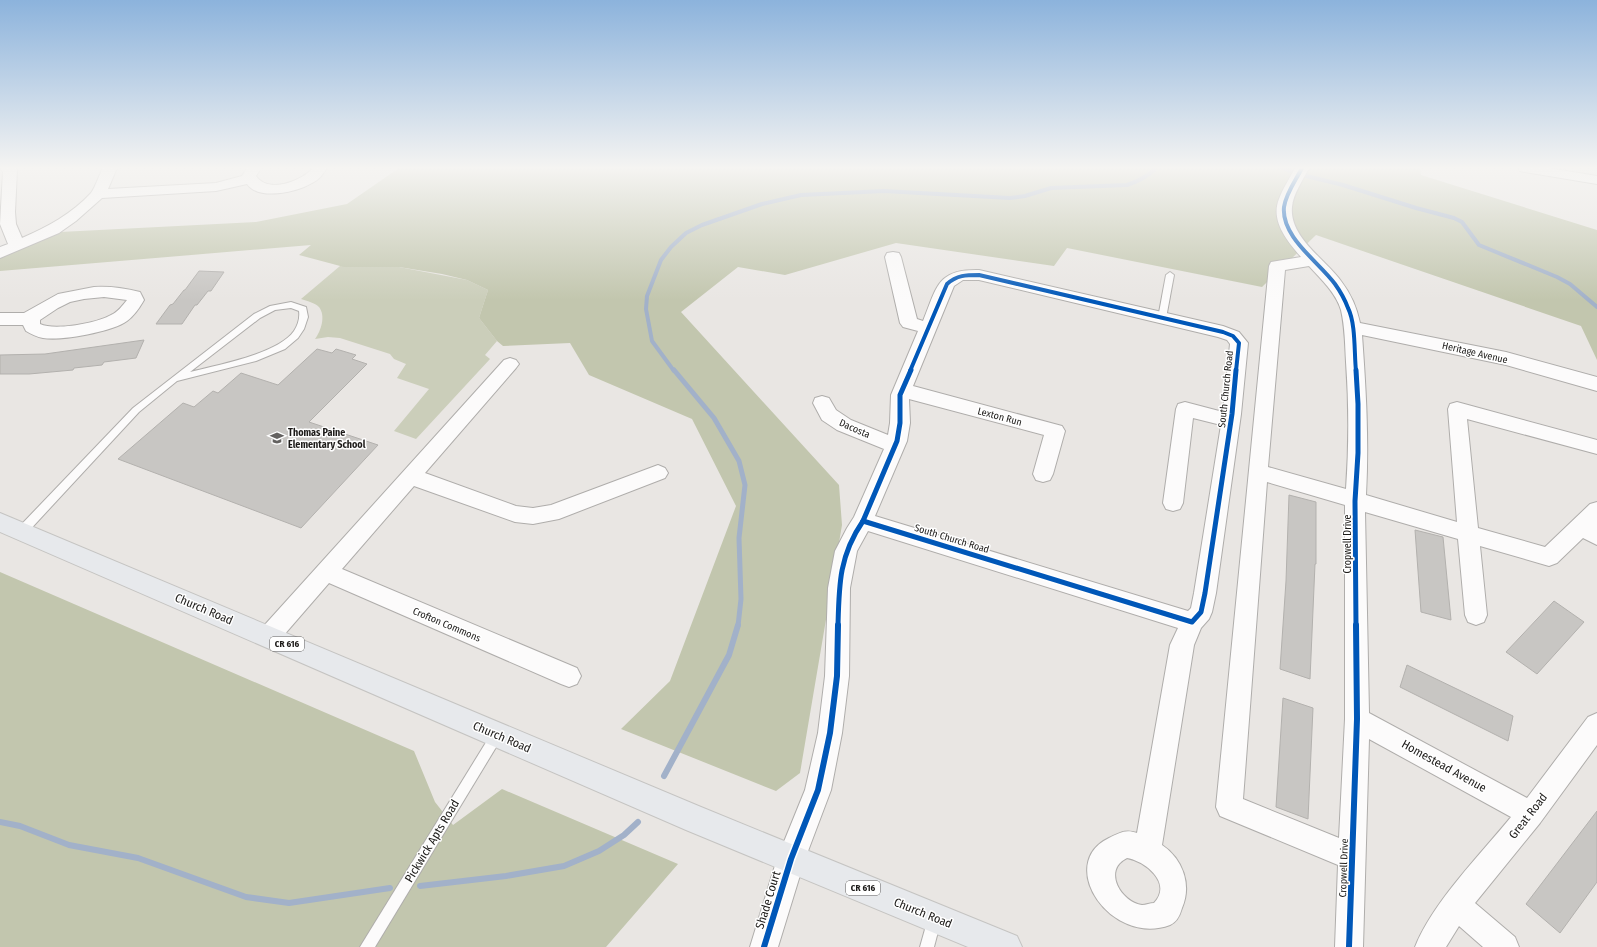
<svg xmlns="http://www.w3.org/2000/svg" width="1597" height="947" viewBox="0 0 1597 947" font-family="'Fira Sans Condensed',sans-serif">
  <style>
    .green { fill: #cbceba }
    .forest { fill: #c2c6ae }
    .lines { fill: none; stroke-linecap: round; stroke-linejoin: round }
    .stream-far2 { stroke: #a2b1c9; stroke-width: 4 }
    .stream-far1 { stroke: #a2b1c9; stroke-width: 5 }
    .stream { stroke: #a2b1c9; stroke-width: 6 }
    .building { fill: #c8c6c3; stroke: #b3b1ae }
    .service-casing { stroke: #afadab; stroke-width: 2 }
    .minor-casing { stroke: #afadab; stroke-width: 2 }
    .primary-casing { stroke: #c5c4c2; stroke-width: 2 }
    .service { fill: #fcfbfb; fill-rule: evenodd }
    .minor { fill: #fcfbfb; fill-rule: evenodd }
    .primary { fill: #e7e9ec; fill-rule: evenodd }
    .cycleway-far2-casing { stroke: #fff; stroke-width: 6 }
    .cycleway-far1-casing { stroke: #fff; stroke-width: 8 }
    .cycleway-casing { stroke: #fff; stroke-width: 9 }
    .cycleway-far2 { stroke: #0057b8; stroke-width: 4 }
    .cycleway-far1 { stroke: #0057b8; stroke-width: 5 }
    .cycleway { stroke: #0057b8; stroke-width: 6 }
    .labels { text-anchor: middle; stroke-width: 3; stroke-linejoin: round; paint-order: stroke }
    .shield { fill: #fff; stroke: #615f5e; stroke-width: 1 }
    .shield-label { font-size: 9px; font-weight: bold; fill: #1d1b19 }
    .street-label { font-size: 10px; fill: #1d1b19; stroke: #fff }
    .poi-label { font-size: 10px; font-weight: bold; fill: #1d1b19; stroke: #fff; text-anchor: start }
    .near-street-label { font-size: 12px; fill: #1d1b19; stroke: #fff }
  </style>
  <rect width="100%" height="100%" fill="#e9e6e3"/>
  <!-- green -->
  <path class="green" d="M 340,266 L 399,267 L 467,280 L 488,290 L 479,318 L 497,341 L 485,355 L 490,359 L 416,439 L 394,431 L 429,389 L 397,378 L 406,364 L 394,359 L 390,354 L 340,338 L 328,337 L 315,339 C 321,331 326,316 319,307 C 315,303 307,301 301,299 Z"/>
  <!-- forest -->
  <g class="forest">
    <path d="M 399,168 L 1420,168 L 1421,175 L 1597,230 L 1597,360 L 1581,326 L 1316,235 L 1262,287 L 1067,248 L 1054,266 L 896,243 L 785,275 L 738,267 L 681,312 L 839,485 L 842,525 L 800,773 L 776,791 L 621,729 L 670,681 L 736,506 L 692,419 L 589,375 L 570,343 L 503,346 L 497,341 L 479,318 L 488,290 L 467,280 L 442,274 L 399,267 L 344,267 L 299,255 L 311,245 L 0,271 L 0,258 L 60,232 L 256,222 L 347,204 Z"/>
    <path d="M 0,572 L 414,751 L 435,802 L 453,825 L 502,789 L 678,864 L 606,947 L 0,947 Z"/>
  </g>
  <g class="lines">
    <!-- stream-far2 -->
    <g class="stream-far2">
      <path d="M 1282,168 L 1298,174 L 1343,185 L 1416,208 L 1454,218 L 1462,222 L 1479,245 L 1557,277 L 1570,284 L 1597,307"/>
      <path d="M 674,371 L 652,341 L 646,309 L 647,296 L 661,260 L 671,247 L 686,233 L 702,225 L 762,204 L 801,195 L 884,191 L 1010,198 L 1025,196 L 1051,188 L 1127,185 C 1139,181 1147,177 1156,168"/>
    </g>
    <!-- stream-far1 -->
    <path class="stream-far1" d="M 674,370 L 714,418 L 739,461 L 745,485 L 739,538 L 741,599 L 738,626"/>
    <!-- stream -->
    <g class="stream">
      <path d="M 664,776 L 729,655 L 738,625"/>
      <path d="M 0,822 L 20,826 L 69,845 L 138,858 L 246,897 L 289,903 L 390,888"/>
      <path d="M 420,886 L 506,876 L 564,866 L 599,851 L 624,835 L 638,822"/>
    </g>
  </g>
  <!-- building -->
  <g class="building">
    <path d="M 199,271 L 224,272 L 211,291 L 208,291 L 197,305 L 195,305 L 182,324 L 156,324 L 170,305 L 173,304 L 184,290 L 185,290 Z"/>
    <path d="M 144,340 L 136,358 L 104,362 L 102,365 L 74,368 L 73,370 L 29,374 L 0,374 L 0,355 L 45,354 Z"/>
    <path d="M 317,349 L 332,353 L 336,349 L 356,355 L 352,359 L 367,364 L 309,422 L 378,445 L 301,528 L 118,459 L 183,403 L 194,407 L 213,391 L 218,393 L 241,373 L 278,385 Z"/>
    <path d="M 1289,495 L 1316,502 L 1316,564 L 1315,564 L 1310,679 L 1280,669 L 1286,581 Z"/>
    <path d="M 1415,530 L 1443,537 L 1451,620 L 1421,612 Z"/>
    <path d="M 1554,601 L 1584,622 L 1537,674 L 1506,652 Z"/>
    <path d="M 1407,665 L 1513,716 L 1508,741 L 1400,687 Z"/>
    <path d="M 1283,698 L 1313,708 L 1308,819 L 1276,807 Z"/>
    <path d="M 1597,811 L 1597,882 L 1560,933 L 1526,904 Z"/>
  </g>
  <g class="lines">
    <!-- service casing -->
    <g class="service-casing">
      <g id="service">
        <path d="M 1170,272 L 1174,275 L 1166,318 L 1162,321 L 1158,318 L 1166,275 Z"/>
        <path d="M 291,302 L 306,307 L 308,317 L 304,329 L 298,338 L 285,349 L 256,361 L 177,381 L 139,412 L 26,534 L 22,535 L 18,534 L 17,531 L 18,528 L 133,408 L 254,314 L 270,306 ZM 291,308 L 299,311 C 300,318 298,325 294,331 C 278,354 217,365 190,372 L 260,318 L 275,310 Z"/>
        <path d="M 497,729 L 501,731 L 503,735 L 501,739 L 375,947 L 360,947 L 493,731 Z"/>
        <path d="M 934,913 L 939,915 L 941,920 L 934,947 L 920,947 L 929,915 Z"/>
      </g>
    </g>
    <!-- minor casing -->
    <g class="minor-casing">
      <g id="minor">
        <path d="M 0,168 L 16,168 L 17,170 L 15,212 L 16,224 L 22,238 C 47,227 72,214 91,193 C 96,186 99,175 103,168 L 117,168 L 108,189 L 216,183 L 242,176 L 247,168 L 261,168 L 256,176 C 268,194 302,181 313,168 L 327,168 C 323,174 319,180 312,183 C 297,192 259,201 247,184 L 216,191 L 102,198 L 76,221 L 59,233 L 0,258 L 0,247 L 8,244 L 0,224 L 3,172 Z"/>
        <path d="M 1295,168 L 1309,168 C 1303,180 1293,194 1292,207 C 1289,237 1326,260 1341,281 C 1351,294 1357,308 1360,323 L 1506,352 L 1597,377 L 1597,391 L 1506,365 L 1362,335 C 1366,390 1369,440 1366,495 L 1457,522 L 1448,409 L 1450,404 L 1457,402 L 1597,440 L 1597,454 L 1467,419 L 1478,528 L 1545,547 L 1590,504 L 1597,502 L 1597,545 L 1583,538 L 1557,563 L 1549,566 L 1480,546 L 1487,615 L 1484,622 L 1476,625 L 1468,622 L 1465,615 L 1458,539 L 1365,512 L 1369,713 L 1527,798 L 1588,717 L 1597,713 L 1597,745 L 1540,823 L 1475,903 L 1515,937 L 1519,947 L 1483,947 L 1459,926 L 1446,947 L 1415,947 C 1433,902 1480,855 1511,817 L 1369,739 L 1363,947 L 1335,947 L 1338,865 L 1220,816 L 1216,807 L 1269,266 L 1271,262 L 1301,257 C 1288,242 1270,221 1279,199 C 1283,188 1290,178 1295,168 ZM 1309,266 C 1321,279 1336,293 1341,310 C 1345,327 1345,344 1346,362 C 1349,404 1349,447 1346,489 L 1268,467 L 1285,270 ZM 1267,482 L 1345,505 L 1345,719 L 1339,838 L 1243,799 Z"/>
        <path d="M 1518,168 L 1549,168 L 1597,176 L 1597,184 L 1525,172 L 1520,171 Z"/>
        <path d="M 893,252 L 899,253 L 901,257 L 917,319 L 923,321 C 937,287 937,269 979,270 L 1223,326 L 1239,332 L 1248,343 L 1241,414 L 1216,593 L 1212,612 L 1209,619 L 1201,628 L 1194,645 L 1162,845 C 1183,859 1192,885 1182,908 C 1180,915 1177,922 1170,925 C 1111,947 1055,864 1109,838 C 1120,833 1125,829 1137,833 L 1170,645 L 1178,628 L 868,531 L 857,551 L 850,588 L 849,676 L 842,733 L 831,790 L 805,859 L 778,947 L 750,947 L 777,859 L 805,790 L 818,733 L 825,676 L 828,588 L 835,551 L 847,528 L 854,517 L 884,449 L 837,430 L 822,420 L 813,403 L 815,398 L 822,396 L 829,398 L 836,410 L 851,420 L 888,435 L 890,423 L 891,395 L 918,331 L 903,327 L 900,323 L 885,257 L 887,253 ZM 963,280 L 979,280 L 1218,337 L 1227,340 L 1230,344 L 1223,412 L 1185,402 L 1178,404 L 1176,409 L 1163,503 L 1166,509 L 1173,511 L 1180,509 L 1183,503 L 1193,418 L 1221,425 L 1194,593 L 1191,608 L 1188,611 L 875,516 L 907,441 L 910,423 L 909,399 L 1044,435 L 1033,474 L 1036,480 L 1043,482 L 1050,480 L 1053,474 L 1065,431 L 1062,426 L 913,386 L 954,286 ZM 1127,858 C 1145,861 1173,883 1154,903 C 1150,903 1146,905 1142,905 C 1121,902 1102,870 1127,858 Z"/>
        <path d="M 94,287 C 110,286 124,288 140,292 L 144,300 C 140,307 134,316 127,321 C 112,332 61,341 43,338 C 37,337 31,334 26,331 L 23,325 L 0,325 L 0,313 L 24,313 L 58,294 ZM 104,297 L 127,300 C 122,306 118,312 111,315 C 97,323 55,331 40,324 L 40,320 L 58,308 L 70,302 L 84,299 Z"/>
        <path d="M 510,358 L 516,360 L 519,364 L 516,368 L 425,473 L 516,506 L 533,508 L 551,505 L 658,465 L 665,468 L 668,473 L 665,478 L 559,519 L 533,524 L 515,522 L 414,486 L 342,569 L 577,668 L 581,676 L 577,684 L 569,687 L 561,684 L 329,583 L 277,643 L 269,646 L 261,643 L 258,636 L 261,629 L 504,360 Z"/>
      </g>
    </g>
    <!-- primary casing -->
    <g class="primary-casing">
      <path id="primary" d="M 0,513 L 701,807 L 1017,936 L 1022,947 L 968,947 L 686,830 L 0,532 Z"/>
    </g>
    <!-- service -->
    <use href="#service" class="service"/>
    <!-- minor -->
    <use href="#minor" class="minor"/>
    <!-- primary -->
    <use href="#primary" class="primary"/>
    <!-- cycleway-far2 casing -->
    <g class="cycleway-far2-casing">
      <g id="cycleway-far2">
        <path d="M 1302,168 C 1296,180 1286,193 1284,207 C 1281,237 1319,262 1335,284 C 1340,291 1345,300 1348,308 C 1356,324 1354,353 1356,371"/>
        <path d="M 910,371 L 947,284 C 957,275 966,275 979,275 L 1223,332 L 1233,336 L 1239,343 L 1236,371"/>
      </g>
    </g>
    <!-- cycleway-far1 casing -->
    <g class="cycleway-far1-casing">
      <g id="cycleway-far1">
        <path d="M 1356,370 L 1358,404 L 1358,453 L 1355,501 L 1356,626"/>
        <path d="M 863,521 L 1192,622 L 1201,612 L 1205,593 L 1232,414 L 1236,370"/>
        <path d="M 863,521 L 897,441 L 900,423 L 900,395 L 911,370"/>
        <path d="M 838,626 C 839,585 839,556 863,521"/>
      </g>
    </g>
    <!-- cycleway casing -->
    <g class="cycleway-casing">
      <g id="cycleway">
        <path d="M 764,947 L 791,859 L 818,790 L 830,733 L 837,676 L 838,625"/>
        <path d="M 1349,947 L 1357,719 L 1356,625"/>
      </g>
    </g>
    <!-- cycleway-far2 -->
    <use href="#cycleway-far2" class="cycleway-far2"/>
    <!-- cycleway-far1 -->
    <use href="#cycleway-far1" class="cycleway-far1"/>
    <!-- cycleway -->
    <use href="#cycleway" class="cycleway"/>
  </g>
  <!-- sky -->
  <linearGradient id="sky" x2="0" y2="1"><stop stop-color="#8cb3dc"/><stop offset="0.56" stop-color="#f5f4f2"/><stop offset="1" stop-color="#f5f4f2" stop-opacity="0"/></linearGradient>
  <rect width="1597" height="300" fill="url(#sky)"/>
  <!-- icons -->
  <defs>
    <g id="school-bare" transform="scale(1.08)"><path d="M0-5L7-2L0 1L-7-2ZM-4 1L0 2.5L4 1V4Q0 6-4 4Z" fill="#646260" stroke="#fff" stroke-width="2.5" paint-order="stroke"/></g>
  </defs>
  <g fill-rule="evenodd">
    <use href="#school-bare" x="277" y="438"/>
  </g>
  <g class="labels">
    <!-- shield labels -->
    <g class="shield">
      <rect x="270" y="637" width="34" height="14" rx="3"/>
      <rect x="846" y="881" width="34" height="14" rx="3"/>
    </g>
    <g class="shield-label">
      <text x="287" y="647">CR 616</text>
      <text x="863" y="891">CR 616</text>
    </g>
    <!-- street labels -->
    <g class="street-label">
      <text transform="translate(1475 352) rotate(13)" y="4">Heritage Avenue</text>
      <text transform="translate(1225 389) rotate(-84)" y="4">South Church Road</text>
      <text transform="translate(1000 416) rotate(15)" y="4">Lexton Run</text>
      <text transform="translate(855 428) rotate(24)" y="4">Dacosta</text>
      <text transform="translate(952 538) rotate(17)" y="4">South Church Road</text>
      <text transform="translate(1347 544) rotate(-90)" y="4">Cropwell Drive</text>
      <text transform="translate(447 624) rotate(23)" y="4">Crofton Commons</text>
      <text transform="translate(1343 868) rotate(-88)" y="4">Cropwell Drive</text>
    </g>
    <!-- poi labels -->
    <g class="poi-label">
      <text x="288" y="436">Thomas Paine<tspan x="288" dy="12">Elementary School</tspan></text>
    </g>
    <!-- near-street labels -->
    <g class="near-street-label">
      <text transform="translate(204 609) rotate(23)" y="4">Church Road</text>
      <text transform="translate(502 737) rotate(23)" y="4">Church Road</text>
      <text transform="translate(1444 766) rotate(29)" y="4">Homestead Avenue</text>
      <text transform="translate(1528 816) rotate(-52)" y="4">Great Road</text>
      <text transform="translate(432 841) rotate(-59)" y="4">Pickwick Apts Road</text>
      <text transform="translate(768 900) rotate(-73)" y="4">Shade Court</text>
      <text transform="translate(923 913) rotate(22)" y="4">Church Road</text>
    </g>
  </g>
</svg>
